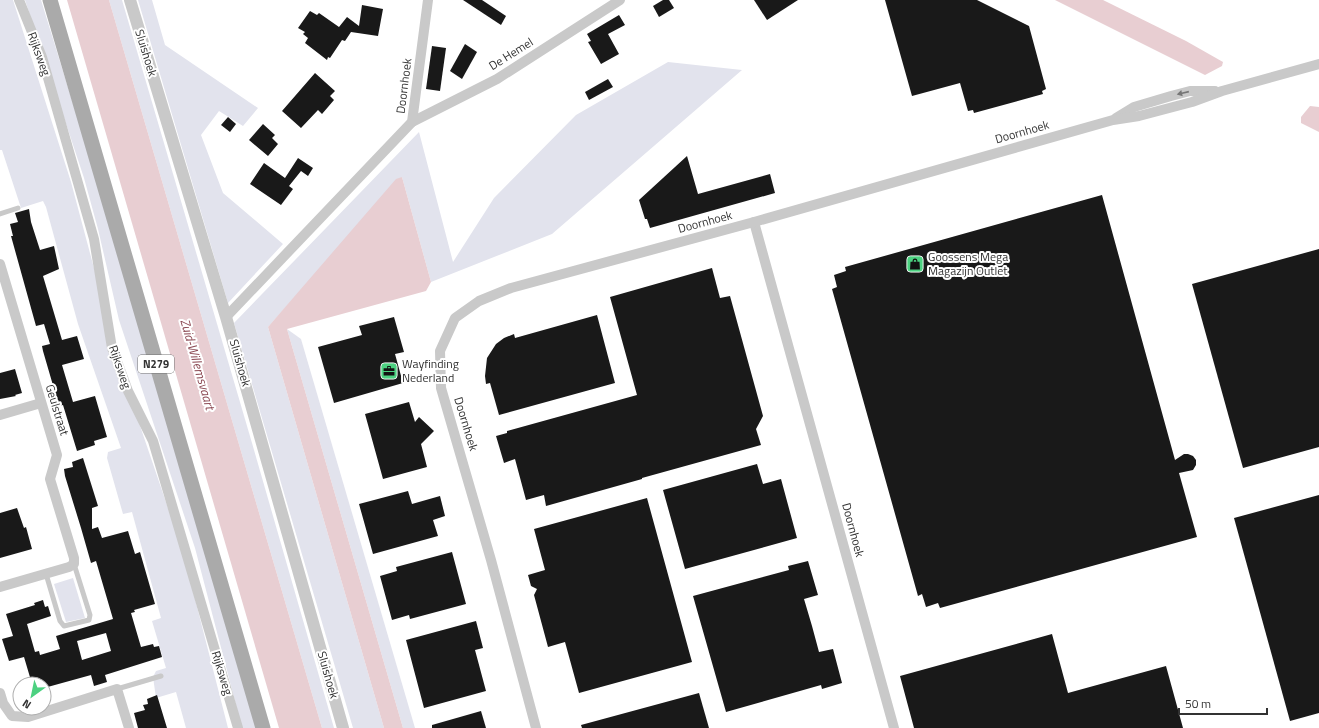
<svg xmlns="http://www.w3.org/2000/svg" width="1319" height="728" viewBox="0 0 1319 728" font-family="'Titillium Web',sans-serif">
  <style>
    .green { fill: #e2e3ed }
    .water { fill: #e8ced2 }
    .building { fill: #191919; fill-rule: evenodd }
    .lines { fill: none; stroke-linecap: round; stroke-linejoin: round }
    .service { stroke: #c9c9c9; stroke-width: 5 }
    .minor { stroke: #c9c9c9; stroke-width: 10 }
    .tertiary { stroke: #c9c9c9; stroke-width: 12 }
    .primary { stroke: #aaa; stroke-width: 15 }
    .oneway { fill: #767676 }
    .labels { text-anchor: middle; stroke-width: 4; stroke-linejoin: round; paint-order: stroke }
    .shield { fill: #fff; stroke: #707070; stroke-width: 1 }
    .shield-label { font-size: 11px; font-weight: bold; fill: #323232 }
    .street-label { font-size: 12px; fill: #323232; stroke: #fff }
    .poi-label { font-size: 12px; fill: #323232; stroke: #fff; text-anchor: start }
    .water-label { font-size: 13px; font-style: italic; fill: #8b4953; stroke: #fff }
  </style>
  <rect width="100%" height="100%" fill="#fff"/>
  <!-- green -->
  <g class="green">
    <path d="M 0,0 L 13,0 L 71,182 L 122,373 L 183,552 L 228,728 L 186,728 L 176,692 L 156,698 L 153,677 L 156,671 L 166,668 L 152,621 L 161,618 L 132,512 L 123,514 L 107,458 L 108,452 L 121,448 L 78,324 L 46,207 L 43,201 L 21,208 L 2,150 L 0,150 Z"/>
    <path d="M 25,0 L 41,0 L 107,214 L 257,728 L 242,728 L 195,548 L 119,320 L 98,229 L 84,178 Z"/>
    <path d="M 109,0 L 122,0 L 252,443 L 334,728 L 322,728 Z"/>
    <path d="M 138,0 L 152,0 L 165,45 L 258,108 L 243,126 L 219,111 L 201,135 L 223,193 L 283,244 L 228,303 Z"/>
    <path d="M 668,62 L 742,70 L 552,234 L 431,282 L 402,177 L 268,327 L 384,728 L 353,728 L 234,323 L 419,132 L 453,262 L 494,198 L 576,115 Z"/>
    <path d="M 287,329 L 301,339 L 415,728 L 403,728 Z"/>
    <path d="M 73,578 L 85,618 L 66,622 L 54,584 Z"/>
  </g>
  <!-- water -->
  <g class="water">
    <path d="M 67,0 L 109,0 L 322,728 L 279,728 Z"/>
    <path d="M 1055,0 L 1103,0 L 1186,41 L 1223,62 L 1222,66 L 1205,75 Z"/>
    <path d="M 1310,106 L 1319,107 L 1319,132 L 1301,123 L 1301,117 Z"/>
    <path d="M 402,177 L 431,282 L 426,291 L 287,329 L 403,728 L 384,728 L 268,327 L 396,179 Z"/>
  </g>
  <!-- building -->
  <g class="building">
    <path d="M 463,0 L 482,0 L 506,16 L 501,25 Z"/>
    <path d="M 663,0 L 669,0 L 674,8 L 659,17 L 653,6 Z"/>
    <path d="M 754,0 L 798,0 L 767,20 Z"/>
    <path d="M 885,0 L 977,0 L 1029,26 L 1046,89 L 1042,91 L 1043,94 L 974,113 L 973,110 L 968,111 L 960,83 L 912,96 Z"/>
    <path d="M 362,5 L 383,9 L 378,36 L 351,32 L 345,41 L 342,40 L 330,58 L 328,57 L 327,60 L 305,43 L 308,38 L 303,34 L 305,32 L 298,28 L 310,11 L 317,15 L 319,13 L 339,27 L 347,17 L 359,26 Z"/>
    <path d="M 619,15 L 625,25 L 608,34 L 619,54 L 601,64 L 588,42 L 591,41 L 587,34 Z"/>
    <path d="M 465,44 L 477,52 L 462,79 L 450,71 Z"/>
    <path d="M 432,46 L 446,48 L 440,91 L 426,89 Z"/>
    <path d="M 315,73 L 335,91 L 330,96 L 334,100 L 322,114 L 318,110 L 301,128 L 282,111 Z"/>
    <path d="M 608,79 L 613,87 L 589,100 L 585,92 Z"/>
    <path d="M 228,117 L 236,124 L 230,132 L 221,125 Z"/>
    <path d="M 263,124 L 275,135 L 272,138 L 278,144 L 268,156 L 249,140 Z"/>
    <path d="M 687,156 L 698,194 L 770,174 L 775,193 L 650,228 L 647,219 L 645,219 L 639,200 Z"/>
    <path d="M 298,158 L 313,168 L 308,176 L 301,171 L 289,186 L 293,189 L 281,205 L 250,184 L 264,163 L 285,178 Z"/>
    <path d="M 1102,195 L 1175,460 L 1184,454 L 1188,454 L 1193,456 L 1196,460 L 1196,465 L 1193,470 L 1179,473 L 1197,537 L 940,608 L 938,603 L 926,607 L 922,594 L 918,596 L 832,289 L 837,287 L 834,275 L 846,271 L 845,267 Z"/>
    <path d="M 29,209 L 31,222 L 40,250 L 54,246 L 59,269 L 43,276 L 62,340 L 77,336 L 84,359 L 62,365 L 73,402 L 95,396 L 107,437 L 94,441 L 95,445 L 77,451 L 63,405 L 59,406 L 43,351 L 42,346 L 50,344 L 44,324 L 36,326 L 11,236 L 13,236 L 10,224 L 18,222 L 15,213 Z"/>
    <path d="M 1319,249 L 1319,447 L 1243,468 L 1192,284 Z"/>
    <path d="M 712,268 L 720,298 L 730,296 L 763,416 L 756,429 L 761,445 L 642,478 L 642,479 L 546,506 L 544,495 L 526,500 L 515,459 L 504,463 L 496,436 L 507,433 L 507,431 L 637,395 L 610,297 Z"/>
    <path d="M 597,315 L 615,383 L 499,415 L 490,383 L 486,384 L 485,376 L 487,358 L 496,344 L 504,338 L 514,334 L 515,338 Z"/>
    <path d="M 394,317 L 404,352 L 395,354 L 403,383 L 334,403 L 318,347 L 362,335 L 359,326 Z"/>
    <path d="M 15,369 L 22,393 L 15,395 L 16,396 L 0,399 L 0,373 Z"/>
    <path d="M 409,402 L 415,422 L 419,417 L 434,431 L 421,444 L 427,467 L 383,479 L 365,414 Z"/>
    <path d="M 83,458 L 98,506 L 92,508 L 92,529 L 98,527 L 102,538 L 128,531 L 135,554 L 140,552 L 155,604 L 134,610 L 135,612 L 131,613 L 141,647 L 153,644 L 154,647 L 159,646 L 162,657 L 105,675 L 107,682 L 94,686 L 91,675 L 44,688 L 44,684 L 32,684 L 24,657 L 9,661 L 2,639 L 13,636 L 6,614 L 35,605 L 34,603 L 43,600 L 45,607 L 48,606 L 51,616 L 27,624 L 35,652 L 39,651 L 40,655 L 60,649 L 56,636 L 113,619 L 96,561 L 91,563 L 81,528 L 65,476 L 64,469 L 73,467 L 72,462 ZM 106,633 L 111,651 L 82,660 L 77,641 Z"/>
    <path d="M 757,464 L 763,484 L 781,479 L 797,538 L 685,569 L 663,490 Z"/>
    <path d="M 408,491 L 412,504 L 440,496 L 445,516 L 433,520 L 438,536 L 373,554 L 359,504 Z"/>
    <path d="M 1319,495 L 1319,713 L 1290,721 L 1234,518 Z"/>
    <path d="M 647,498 L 692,662 L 579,693 L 565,642 L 548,647 L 534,595 L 537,589 L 531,586 L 528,575 L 545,570 L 534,529 Z"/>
    <path d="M 17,508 L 24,528 L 26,527 L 32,549 L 0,558 L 0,513 Z"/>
    <path d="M 452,552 L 466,604 L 410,619 L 409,615 L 392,620 L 380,576 L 397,571 L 396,567 Z"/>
    <path d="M 808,561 L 818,595 L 804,599 L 812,626 L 819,652 L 833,649 L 842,683 L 822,689 L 821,685 L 726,712 L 693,596 L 789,570 L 788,566 Z"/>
    <path d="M 476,621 L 483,648 L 475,650 L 486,691 L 424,708 L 406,640 Z"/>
    <path d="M 1052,634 L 1068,693 L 1166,666 L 1183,728 L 914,728 L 900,676 Z"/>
    <path d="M 699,693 L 709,728 L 582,728 L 581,725 Z"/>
    <path d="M 157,695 L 167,728 L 138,728 L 134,713 L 145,710 L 143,705 L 148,704 L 147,699 Z"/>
    <path d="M 481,711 L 486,728 L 432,728 L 432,725 Z"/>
  </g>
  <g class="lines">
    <!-- service -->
    <g class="service">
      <path d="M 0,214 L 18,208"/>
      <path d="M 46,574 L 60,621 L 64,626 L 89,620 L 90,615 L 74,564"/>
      <path d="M 117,689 L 161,676"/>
    </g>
    <!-- minor -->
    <g class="minor">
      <path d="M 19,0 L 42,57 L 94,239 L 112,348 L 128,391 L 153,441 L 238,728"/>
      <path d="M 1116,118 L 1134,107 L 1171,96 L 1190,91 L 1215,91"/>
      <path d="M 412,122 L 497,79 L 620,0"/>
      <path d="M 754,222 L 894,728"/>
      <path d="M 0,264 L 57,455 L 50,479 L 74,558 L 74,564 L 69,567 L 0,587"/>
      <path d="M 226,317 L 412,122 L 428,0"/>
      <path d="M 0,415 L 41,403"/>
      <path d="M 0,693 L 3,703 L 12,716 L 28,717 L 117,689 L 129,728"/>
      <path d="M 536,728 L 491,560 L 441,388 L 440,351 L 455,318 L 479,301 L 511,288 L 754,222 L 1113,120 L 1139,116 L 1192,102 L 1222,91 L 1319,64"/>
    </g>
    <!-- tertiary -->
    <path class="tertiary" d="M 130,0 L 226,317 L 343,728"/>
    <!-- primary -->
    <path class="primary" d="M 50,0 L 263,728"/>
  </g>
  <!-- one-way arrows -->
  <defs><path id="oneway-solid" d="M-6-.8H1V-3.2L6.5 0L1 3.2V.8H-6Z"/></defs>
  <use class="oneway" href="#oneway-solid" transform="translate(1183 93) rotate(167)"/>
  <!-- icons -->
  <defs>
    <g id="shop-square" transform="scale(0.9)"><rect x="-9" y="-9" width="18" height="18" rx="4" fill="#4cd180" stroke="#fff"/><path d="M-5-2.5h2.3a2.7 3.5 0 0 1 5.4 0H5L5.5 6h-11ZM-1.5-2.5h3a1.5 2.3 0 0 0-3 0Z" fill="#111"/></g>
    <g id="office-square" transform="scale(0.9)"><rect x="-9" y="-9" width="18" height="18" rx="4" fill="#4cd180" stroke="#fff"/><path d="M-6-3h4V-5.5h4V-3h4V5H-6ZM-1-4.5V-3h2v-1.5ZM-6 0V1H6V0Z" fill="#111"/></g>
  </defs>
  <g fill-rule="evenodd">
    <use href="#shop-square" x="915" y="264"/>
    <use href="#office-square" x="389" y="371"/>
  </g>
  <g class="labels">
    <!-- shield labels -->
    <rect class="shield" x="138" y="355" width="36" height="18" rx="3"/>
    <g class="shield-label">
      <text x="156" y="368">N279</text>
    </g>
    <!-- street labels -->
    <g class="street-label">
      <text transform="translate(146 53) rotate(73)" y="4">Sluishoek</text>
      <text transform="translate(39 54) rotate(70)" y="4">Rijksweg</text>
      <text transform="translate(511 54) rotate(-32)" y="4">De Hemel</text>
      <text transform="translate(404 86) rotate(-83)" y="4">Doornhoek</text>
      <text transform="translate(1022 132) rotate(-16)" y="4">Doornhoek</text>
      <text transform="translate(705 222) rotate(-15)" y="4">Doornhoek</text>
      <text transform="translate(240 363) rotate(74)" y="4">Sluishoek</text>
      <text transform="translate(120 367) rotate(71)" y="4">Rijksweg</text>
      <text transform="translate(57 410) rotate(73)" y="4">Geulstraat</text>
      <text transform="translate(466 424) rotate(73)" y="4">Doornhoek</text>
      <text transform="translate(853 530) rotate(75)" y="4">Doornhoek</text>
      <text transform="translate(222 673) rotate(73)" y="4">Rijksweg</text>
      <text transform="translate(328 675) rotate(74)" y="4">Sluishoek</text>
    </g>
    <!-- poi labels -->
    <g class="poi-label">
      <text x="928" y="261">Goossens Mega<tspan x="928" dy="14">Magazijn Outlet</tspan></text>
      <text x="402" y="368">Wayfinding<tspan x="402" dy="14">Nederland</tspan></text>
    </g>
    <!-- water labels -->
    <g class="water-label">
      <text transform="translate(198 364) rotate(74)" y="5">Zuid-Willemsvaart</text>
    </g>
  </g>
  <!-- north arrow -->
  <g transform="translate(32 696) rotate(213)"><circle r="19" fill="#ffffff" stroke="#adadad"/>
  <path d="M0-3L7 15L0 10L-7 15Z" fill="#4cd180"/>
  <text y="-6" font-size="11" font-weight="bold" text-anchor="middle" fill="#323232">N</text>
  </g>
  <!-- scale -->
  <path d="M1179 708v6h88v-6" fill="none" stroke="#323232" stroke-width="2"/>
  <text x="1185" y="708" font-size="12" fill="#323232" stroke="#ffffff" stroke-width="3" paint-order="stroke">50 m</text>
</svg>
